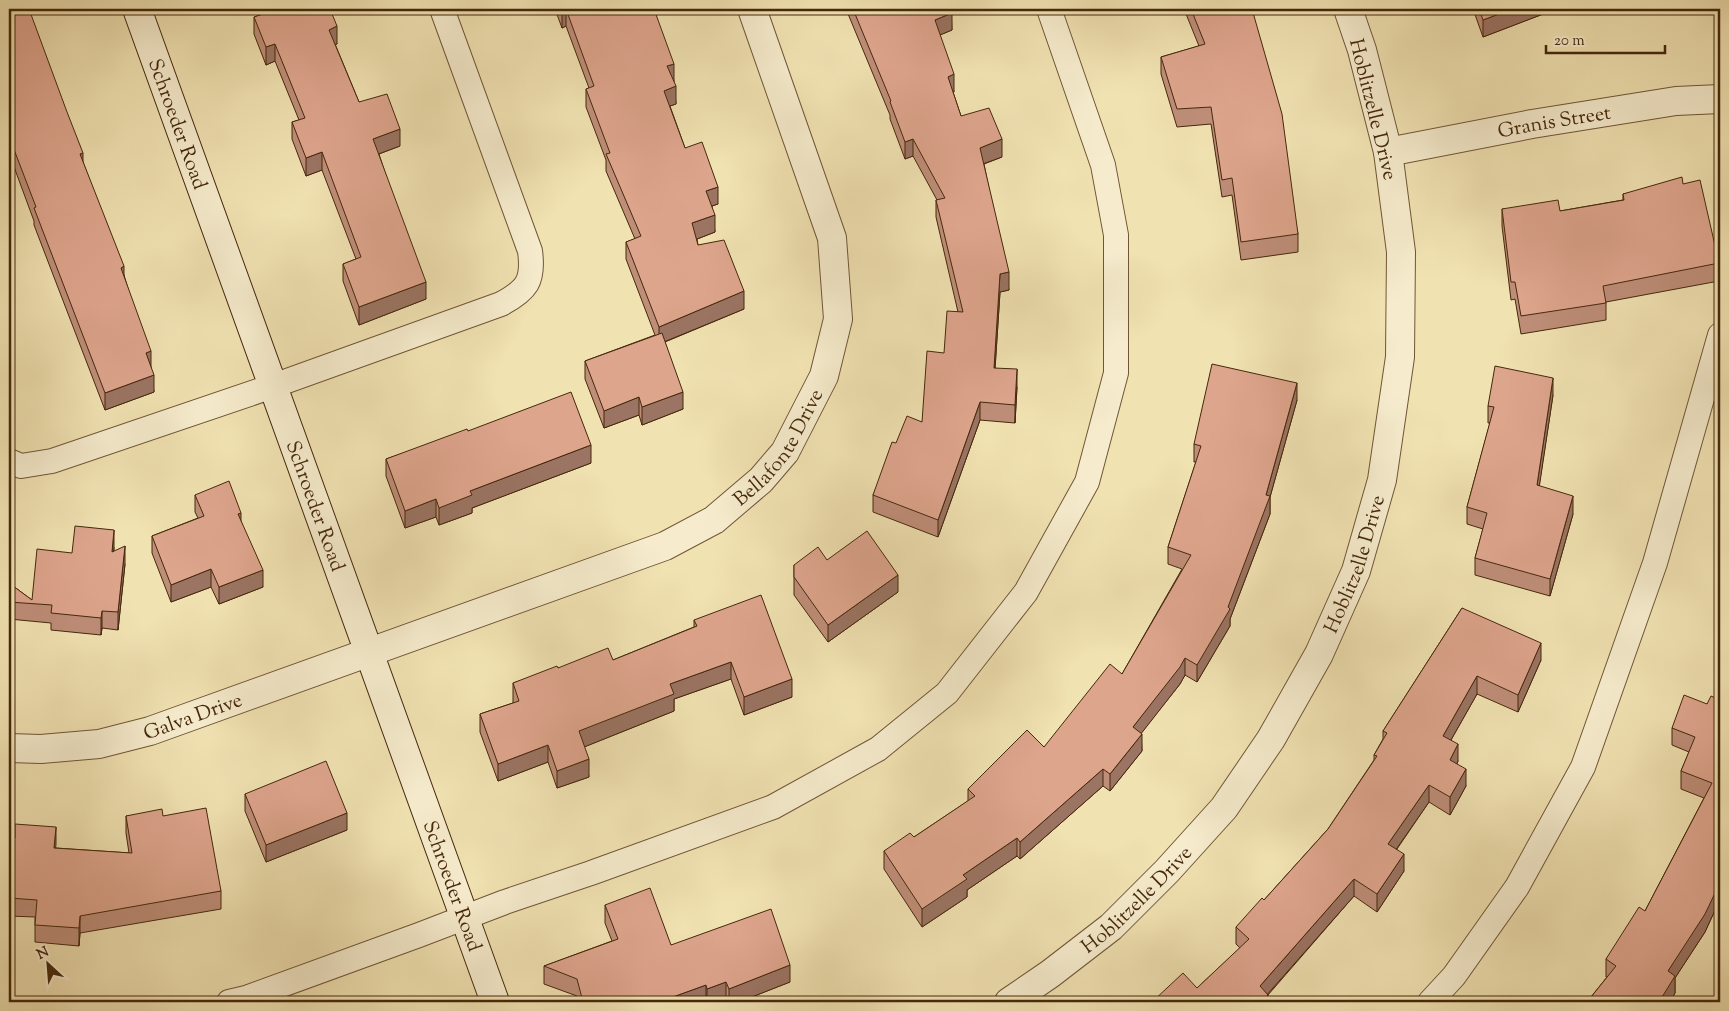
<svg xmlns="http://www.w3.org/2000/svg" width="1729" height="1011" viewBox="0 0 1729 1011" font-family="'Sorts Mill Goudy',serif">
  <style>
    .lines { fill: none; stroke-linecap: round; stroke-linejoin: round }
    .lane-casing { stroke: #705636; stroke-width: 26 }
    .street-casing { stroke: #705636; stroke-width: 30 }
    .secondary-casing { stroke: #45280c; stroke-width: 30 }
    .lane { stroke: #f6eccd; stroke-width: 24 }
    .street { stroke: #f6eccd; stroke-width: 28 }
    .secondary { stroke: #f6eccd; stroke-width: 28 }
    .wall { fill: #bf8e79; stroke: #45280c }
    .shaded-wall { fill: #9b7463; stroke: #45280c }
    .building { fill: #dea58d; stroke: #45280c }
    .labels { text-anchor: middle; stroke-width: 4; stroke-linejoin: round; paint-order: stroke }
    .street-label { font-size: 20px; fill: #45280c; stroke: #f6eccd }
  </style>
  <rect width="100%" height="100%" fill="#f1e2b2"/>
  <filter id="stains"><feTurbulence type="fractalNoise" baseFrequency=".004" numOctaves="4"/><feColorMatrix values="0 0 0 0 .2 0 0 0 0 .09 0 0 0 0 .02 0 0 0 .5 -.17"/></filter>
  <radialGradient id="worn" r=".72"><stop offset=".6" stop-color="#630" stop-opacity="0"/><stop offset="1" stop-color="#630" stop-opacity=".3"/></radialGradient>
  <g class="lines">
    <!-- lane casing -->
    <g class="lane-casing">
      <g id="lane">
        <path d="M 9,461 L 21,466 L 52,461 L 273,386 L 501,304 C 527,290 534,281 530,251 L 442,9"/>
        <path d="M 229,1002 L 246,998 L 419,935 L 505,902 L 591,873 L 773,807 L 878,749 L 947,693 L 1026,592 L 1087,482 L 1116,373 L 1116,235 L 1103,165 L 1049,9"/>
        <path d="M 1430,1002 L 1454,976 L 1517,887 L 1583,767 L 1655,563 L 1720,335"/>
      </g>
    </g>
    <!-- street casing -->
    <g class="street-casing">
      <g id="street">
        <path id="s1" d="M 1388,152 L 1532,124 L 1676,101 L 1720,99"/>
        <path id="s2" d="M 9,748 L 41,749 L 99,744 L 150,731 L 665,546 L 714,520 L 761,480 L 785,452 L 824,376 L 838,319 L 832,238 L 752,9"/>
        <path id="s3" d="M 1009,1002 L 1050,974 L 1111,927 L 1167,871 L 1224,808 L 1271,739 L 1319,654 L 1356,571 L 1382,480 L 1400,357 L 1401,252 L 1388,152 L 1362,50 L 1348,9"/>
      </g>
    </g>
    <!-- secondary casing -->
    <g class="secondary-casing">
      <g id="secondary">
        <path id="s4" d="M 137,9 L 495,1002"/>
      </g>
    </g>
    <!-- lane -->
    <use href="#lane" class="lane"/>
    <!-- street -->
    <use href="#street" class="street"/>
    <!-- secondary -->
    <use href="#secondary" class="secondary"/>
  </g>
  <!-- wall -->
  <g class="wall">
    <path d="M 9,9 L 83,162 L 124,275 L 151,368 L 154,392 L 105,410 L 34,225 L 34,221 L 10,156 L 9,156 Z"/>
    <path d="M 261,9 L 330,9 L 337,44 L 335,44 L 359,102 L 400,146 L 379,154 L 426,299 L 359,325 L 343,281 L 343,264 L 356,259 L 322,170 L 306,176 L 292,139 L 292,122 L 299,120 L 275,61 L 266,65 L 254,34 L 254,17 L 263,14 Z"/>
    <path d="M 555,9 L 654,9 L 674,81 L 676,104 L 670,106 L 685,148 L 718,204 L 712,206 L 715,232 L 697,239 L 698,245 L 744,309 L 665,342 L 683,409 L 642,425 L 639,415 L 604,428 L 585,379 L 585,361 L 655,335 L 626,259 L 626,242 L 635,239 L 606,171 L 606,160 L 586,107 L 586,89 L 589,88 L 566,26 L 562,28 Z"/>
    <path d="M 846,9 L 951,9 L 952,30 L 940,35 L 954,92 L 953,92 L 961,116 L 1002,157 L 984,164 L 1009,290 L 1000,292 L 995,368 L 1017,387 L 1015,423 L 980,420 L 938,537 L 873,512 L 873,495 L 896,443 L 922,422 L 958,312 L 936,217 L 936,200 L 937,200 L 913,156 L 905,159 L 890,119 L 890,115 Z"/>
    <path d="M 1184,9 L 1252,9 L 1298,234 L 1298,252 L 1241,260 L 1232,195 L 1222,197 L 1211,124 L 1177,127 L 1161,74 L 1161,57 L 1199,46 Z"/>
    <path d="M 1473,9 L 1551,9 L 1551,11 L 1483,37 Z"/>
    <path d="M 1683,184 L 1719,263 L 1719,281 L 1606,302 L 1606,320 L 1521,334 L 1515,299 L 1511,300 L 1502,226 L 1502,209 L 1560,211 L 1623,200 L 1623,194 Z"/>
    <path d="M 1553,395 L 1539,486 L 1573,514 L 1550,596 L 1475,575 L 1475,558 L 1483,529 L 1467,524 L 1467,507 L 1490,423 L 1488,423 L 1488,406 Z"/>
    <path d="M 1297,400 L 1270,497 L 1270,514 L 1230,619 L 1230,626 L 1197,682 L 1185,675 L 1180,684 L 1141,733 L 1142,751 L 1110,791 L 1103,786 L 1020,859 L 1017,856 L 967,890 L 967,897 L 922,927 L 884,869 L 884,851 L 914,837 L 968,801 L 968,789 L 1044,747 L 1122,674 L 1182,569 L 1168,564 L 1168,547 L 1196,462 L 1194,462 L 1194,444 Z"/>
    <path d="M 468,431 L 591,463 L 472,508 L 472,513 L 439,525 L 436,517 L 405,528 L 386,476 L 386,459 Z"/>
    <path d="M 195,495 L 241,521 L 263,587 L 219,604 L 211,587 L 171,602 L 152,553 L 152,536 L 198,518 L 195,512 Z"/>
    <path d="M 114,547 L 114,551 L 125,564 L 118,630 L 102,628 L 101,635 L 51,630 L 51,623 L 9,619 L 9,583 L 32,600 L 72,553 Z"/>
    <path d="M 827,560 L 898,592 L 828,642 L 794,595 L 794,565 Z"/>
    <path d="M 1462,608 L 1541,660 L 1518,712 L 1477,694 L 1451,740 L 1458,761 L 1457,764 L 1466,786 L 1450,815 L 1429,802 L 1397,849 L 1404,871 L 1377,912 L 1354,896 L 1268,995 L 1268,1002 L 1197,988 L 1240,948 L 1236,944 L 1236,927 L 1264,900 L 1328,829 L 1374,760 L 1374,755 L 1383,739 L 1383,731 Z"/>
    <path d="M 694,620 L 792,697 L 744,715 L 731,679 L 674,699 L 674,711 L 584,747 L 589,777 L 557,788 L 548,762 L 498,781 L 480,732 L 480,714 L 513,703 L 513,683 L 558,668 L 613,660 L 694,627 Z"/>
    <path d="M 1720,700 L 1720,910 L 1716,908 L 1705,932 L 1675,978 L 1675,993 L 1670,1002 L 1587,1002 L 1607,977 L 1606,977 L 1606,959 L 1645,911 L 1704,798 L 1681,789 L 1681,771 L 1689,752 L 1672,745 L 1672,728 L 1707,704 Z"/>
    <path d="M 245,794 L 347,830 L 266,862 L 245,811 Z"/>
    <path d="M 126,816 L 163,816 L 221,891 L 221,909 L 80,933 L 79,946 L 35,942 L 35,917 L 9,916 L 9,836 L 56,848 L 129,853 L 126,833 Z"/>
    <path d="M 605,905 L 671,945 L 790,982 L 739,1002 L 727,1002 L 726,1000 L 718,1002 L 578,1002 L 577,996 L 544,984 L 544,966 L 612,941 L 605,923 Z"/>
  </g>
  <!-- shaded-wall -->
  <g class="shaded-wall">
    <path d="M 566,9 L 566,26 L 562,28 L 562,10 Z"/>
    <path d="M 1512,9 L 1551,9 L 1551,11 L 1483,37 L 1483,20 Z"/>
    <path d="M 952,13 L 952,30 L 935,37 L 935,20 Z"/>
    <path d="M 337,26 L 337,44 L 329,47 L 329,30 Z"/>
    <path d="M 275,44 L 275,61 L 266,65 L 266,47 Z"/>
    <path d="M 674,64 L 674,81 L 667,83 L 667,66 Z"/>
    <path d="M 954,74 L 954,92 L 948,94 L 948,77 Z"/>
    <path d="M 676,86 L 676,104 L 664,108 L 664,91 Z"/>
    <path d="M 400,129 L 400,146 L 373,156 L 373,139 Z"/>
    <rect x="9" y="139" width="1" height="17"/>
    <path d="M 913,139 L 913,156 L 905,159 L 905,142 Z"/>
    <path d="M 1002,139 L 1002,157 L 980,165 L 980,148 Z"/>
    <path d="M 322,152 L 322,170 L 306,176 L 306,158 Z"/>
    <path d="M 83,153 L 83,170 L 80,154 Z"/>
    <path d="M 718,187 L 718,204 L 706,208 L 706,191 Z"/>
    <path d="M 715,215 L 715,232 L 692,241 L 692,223 Z"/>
    <path d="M 124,266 L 124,284 L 121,268 Z"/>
    <path d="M 1009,272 L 1009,290 L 1000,292 L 994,385 L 994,368 L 1000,274 Z"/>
    <path d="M 426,282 L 426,299 L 359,325 L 359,307 Z"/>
    <path d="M 744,291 L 744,309 L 659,344 L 659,327 Z"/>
    <path d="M 151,351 L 151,368 L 146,353 Z"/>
    <path d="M 1017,369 L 1017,387 L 1015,423 L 1015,405 Z"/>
    <path d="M 154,375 L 154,392 L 105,410 L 105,393 Z"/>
    <path d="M 1553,378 L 1553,395 L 1537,502 L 1537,485 Z"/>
    <path d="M 1297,383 L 1297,400 L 1270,497 L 1270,514 L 1230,619 L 1230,626 L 1197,682 L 1197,665 L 1266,495 Z"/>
    <path d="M 683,392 L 683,409 L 642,425 L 642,407 Z"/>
    <path d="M 639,397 L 639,415 L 604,428 L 604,411 Z"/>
    <path d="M 980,402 L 980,420 L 938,537 L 938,520 Z"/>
    <path d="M 591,445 L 591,463 L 472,508 L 472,513 L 439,525 L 439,508 L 470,491 Z"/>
    <path d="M 1573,496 L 1573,514 L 1550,596 L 1550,579 Z"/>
    <path d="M 436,499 L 436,517 L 405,528 L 405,511 Z"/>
    <path d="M 241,513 L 241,530 L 238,514 Z"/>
    <path d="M 114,530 L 114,547 L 112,569 L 112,552 Z"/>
    <path d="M 125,546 L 125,564 L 118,630 L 118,612 Z"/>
    <path d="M 211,569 L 211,587 L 171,602 L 171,585 Z"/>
    <path d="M 263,570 L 263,587 L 219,604 L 219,587 Z"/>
    <path d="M 898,575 L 898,592 L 828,642 L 828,625 Z"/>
    <path d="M 102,611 L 102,628 L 101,635 L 101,618 Z"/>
    <path d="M 1541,643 L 1541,660 L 1518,712 L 1518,695 Z"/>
    <path d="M 1185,658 L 1185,675 L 1180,684 L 1133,744 L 1133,727 Z"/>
    <path d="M 731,662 L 731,679 L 674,699 L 674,711 L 579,749 L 579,731 L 670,684 Z"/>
    <path d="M 1477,676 L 1477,694 L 1443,754 L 1443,736 Z"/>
    <path d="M 792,679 L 792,697 L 744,715 L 744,697 Z"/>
    <path d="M 1142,734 L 1142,751 L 1110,791 L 1110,774 Z"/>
    <path d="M 1458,744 L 1458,761 L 1450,777 L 1450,760 Z"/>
    <path d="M 548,745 L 548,762 L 498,781 L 498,764 Z"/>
    <path d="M 589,759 L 589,777 L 557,788 L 557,771 Z"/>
    <path d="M 1103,769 L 1103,786 L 1020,859 L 1020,842 Z"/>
    <path d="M 1466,769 L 1466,786 L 1450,815 L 1450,797 Z"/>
    <path d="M 1429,785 L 1429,802 L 1388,861 L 1388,844 Z"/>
    <path d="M 347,813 L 347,830 L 266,862 L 266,845 Z"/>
    <path d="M 56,827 L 56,844 L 54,865 L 54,848 Z"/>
    <path d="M 1017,838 L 1017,856 L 967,890 L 967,897 L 922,927 L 922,909 L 963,875 Z"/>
    <path d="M 1404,854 L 1404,871 L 1377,912 L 1377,894 Z"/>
    <path d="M 1354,879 L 1354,896 L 1265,997 L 1268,995 L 1268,1002 L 1260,1002 L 1260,986 Z"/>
    <path d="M 1716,891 L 1716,908 L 1705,932 L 1675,978 L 1675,993 L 1670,1002 L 1659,1002 L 1668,971 Z"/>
    <path d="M 80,916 L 80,933 L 79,946 L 79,928 Z"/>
    <path d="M 790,965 L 790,982 L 739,1002 L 729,1002 L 729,989 Z"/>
    <path d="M 726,982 L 726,1000 L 718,1002 L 707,1002 L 707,989 Z"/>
    <path d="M 706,985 L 706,1002 L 659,1002 Z"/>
  </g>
  <!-- building -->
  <g class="building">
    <path d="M 9,9 L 29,9 L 67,112 L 83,153 L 80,154 L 124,266 L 121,268 L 151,351 L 146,353 L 154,375 L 105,393 L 34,208 L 36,207 L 10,139 L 9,139 Z"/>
    <path d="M 268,9 L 330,9 L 337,26 L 329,30 L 359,102 L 387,94 L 400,129 L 373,139 L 426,282 L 359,307 L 343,264 L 361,257 L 322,152 L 306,158 L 292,122 L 305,118 L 275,44 L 266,47 L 254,17 L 269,12 Z"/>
    <path d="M 561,9 L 654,9 L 674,64 L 667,66 L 676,86 L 664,91 L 685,148 L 702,142 L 718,187 L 706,191 L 715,215 L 692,223 L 698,245 L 724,240 L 744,291 L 659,327 L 626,242 L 641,236 L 606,154 L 610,153 L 586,89 L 594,86 L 566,9 L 562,10 Z"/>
    <path d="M 853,9 L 951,9 L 952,13 L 935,20 L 954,74 L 948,77 L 961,116 L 989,108 L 1002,139 L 980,148 L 1009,272 L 1000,274 L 994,368 L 1017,369 L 1015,405 L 980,402 L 938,520 L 873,495 L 892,442 L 896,443 L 907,416 L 922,422 L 927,351 L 944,353 L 947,311 L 963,312 L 936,200 L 945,198 L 913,139 L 905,142 L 890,102 L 891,101 Z"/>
    <path d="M 1191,9 L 1252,9 L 1282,114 L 1298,234 L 1241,242 L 1232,178 L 1222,180 L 1211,107 L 1177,109 L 1161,57 L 1205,44 Z"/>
    <path d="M 1479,9 L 1512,9 L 1483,20 Z"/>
    <path d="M 1682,177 L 1683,184 L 1700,180 L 1719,263 L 1603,286 L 1606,303 L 1521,316 L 1515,282 L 1511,282 L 1502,209 L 1558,200 L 1560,211 L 1624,200 L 1623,194 Z"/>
    <path d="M 662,333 L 683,392 L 642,407 L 639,397 L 604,411 L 585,361 Z"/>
    <path d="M 1212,364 L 1297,383 L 1266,495 L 1270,496 L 1228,607 L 1230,609 L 1197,665 L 1185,658 L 1180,667 L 1133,727 L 1142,734 L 1110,774 L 1103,769 L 1020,842 L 1017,838 L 963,875 L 967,879 L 922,909 L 884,851 L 910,833 L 914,837 L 975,796 L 968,789 L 1027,730 L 1044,747 L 1110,664 L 1122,674 L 1191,555 L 1168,547 L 1201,446 L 1194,444 Z"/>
    <path d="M 1495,366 L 1553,378 L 1537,485 L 1573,496 L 1550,579 L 1475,558 L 1487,513 L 1467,507 L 1494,407 L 1488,406 Z"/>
    <path d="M 571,392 L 591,445 L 470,491 L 472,495 L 439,508 L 436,499 L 405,511 L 386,459 L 467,429 L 468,431 Z"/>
    <path d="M 229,481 L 241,513 L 238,514 L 263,570 L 219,587 L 211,569 L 171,585 L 152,536 L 204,516 L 195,495 Z"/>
    <path d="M 75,526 L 114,530 L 112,552 L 125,546 L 118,612 L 102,611 L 101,618 L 51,613 L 52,605 L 9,602 L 9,583 L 32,600 L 37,549 L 72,553 Z"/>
    <path d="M 867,531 L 898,575 L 828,625 L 794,577 L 794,565 L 818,547 L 827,560 Z"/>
    <path d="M 761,595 L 792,679 L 744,697 L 731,662 L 670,684 L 674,694 L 579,731 L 589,759 L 557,771 L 548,745 L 498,764 L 480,714 L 519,701 L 513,683 L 557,666 L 558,668 L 608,648 L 613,660 L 697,626 L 694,620 Z"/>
    <path d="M 1462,608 L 1541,643 L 1518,695 L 1477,676 L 1443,736 L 1458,744 L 1450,760 L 1466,769 L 1450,797 L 1429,785 L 1388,844 L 1404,854 L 1377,894 L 1354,879 L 1260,986 L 1268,995 L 1260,1002 L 1152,1002 L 1183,973 L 1197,988 L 1249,939 L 1236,927 L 1262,898 L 1264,900 L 1328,829 L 1377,756 L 1374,755 L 1387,733 L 1383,731 Z"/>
    <path d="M 1684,695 L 1707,704 L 1711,696 L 1720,700 L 1720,893 L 1716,891 L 1705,914 L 1668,971 L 1675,976 L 1659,1002 L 1587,1002 L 1616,966 L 1606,959 L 1639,907 L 1645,911 L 1712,783 L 1681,771 L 1695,737 L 1672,728 Z"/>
    <path d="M 326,761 L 347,813 L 266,845 L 245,794 Z"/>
    <path d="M 206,808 L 221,891 L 80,916 L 79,928 L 35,925 L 37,900 L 9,898 L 9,836 L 15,838 L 15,824 L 56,827 L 54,848 L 132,853 L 126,816 L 162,809 L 163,816 Z"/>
    <path d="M 650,888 L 671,945 L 771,909 L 790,965 L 729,989 L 726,982 L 707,989 L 706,985 L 659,1002 L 583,1002 L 577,979 L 544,966 L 618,939 L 605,905 Z"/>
  </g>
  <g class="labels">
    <!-- street labels -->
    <g class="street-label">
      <text transform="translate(1374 109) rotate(76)" y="7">Hoblitzelle Drive</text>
      <text dy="7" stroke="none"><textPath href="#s1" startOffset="169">Granis Street</textPath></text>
      <text dy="7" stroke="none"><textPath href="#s4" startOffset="122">Schroeder Road</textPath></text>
      <text dy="7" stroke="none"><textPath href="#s2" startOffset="844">Bellafonte Drive</textPath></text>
      <text dy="7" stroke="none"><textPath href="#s4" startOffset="528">Schroeder Road</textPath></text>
      <text dy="7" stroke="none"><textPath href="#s3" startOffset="569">Hoblitzelle Drive</textPath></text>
      <text dy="7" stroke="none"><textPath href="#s2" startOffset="188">Galva Drive</textPath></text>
      <text dy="7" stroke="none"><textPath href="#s4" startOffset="932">Schroeder Road</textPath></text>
      <text dy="7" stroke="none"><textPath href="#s3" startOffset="164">Hoblitzelle Drive</textPath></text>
    </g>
  </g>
  <!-- margin -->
  <rect width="1729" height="1011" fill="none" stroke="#f1e2b2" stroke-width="30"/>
  <rect x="10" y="10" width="1709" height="991" fill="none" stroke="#45280c" stroke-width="2.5"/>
  <rect x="15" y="15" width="1699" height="981" fill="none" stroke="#45280c"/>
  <!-- north arrow -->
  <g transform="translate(48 964) rotate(334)" stroke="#f6eccd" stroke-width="4" paint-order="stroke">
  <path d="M0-4L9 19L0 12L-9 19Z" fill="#45280c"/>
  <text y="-8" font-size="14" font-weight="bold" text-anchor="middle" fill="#45280c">N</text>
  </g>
  <!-- scale -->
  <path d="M1546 45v8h119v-8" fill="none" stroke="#45280c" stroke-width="2.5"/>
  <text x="1554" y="45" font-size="15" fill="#45280c" stroke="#f6eccd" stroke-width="4" paint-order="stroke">20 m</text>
  <rect width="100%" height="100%" filter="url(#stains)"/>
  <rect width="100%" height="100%" fill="url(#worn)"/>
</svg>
